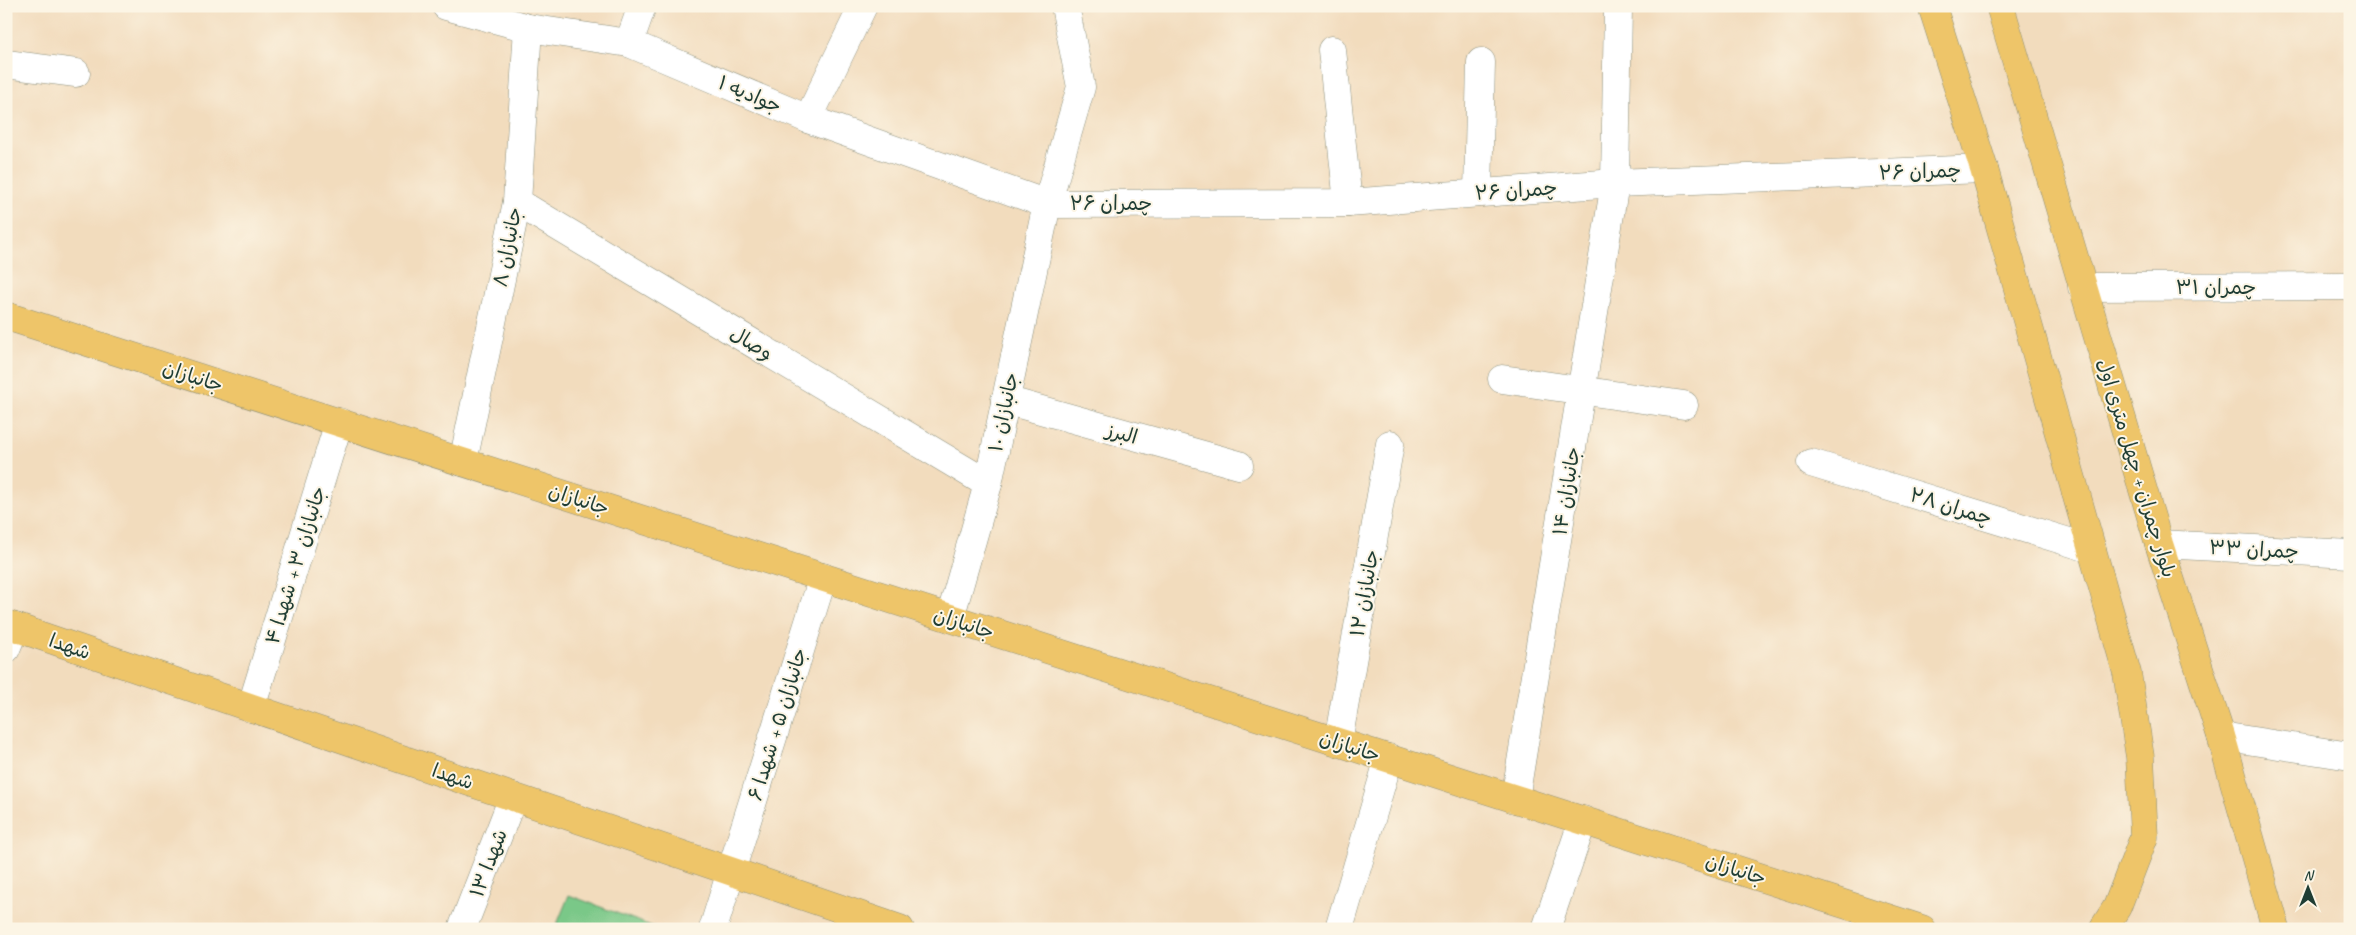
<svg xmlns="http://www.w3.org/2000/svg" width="2356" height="935" viewBox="0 0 2356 935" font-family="Caveat,'Playpen Sans Arabic',sans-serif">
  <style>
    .green { fill: #7ac888; stroke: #4c825e }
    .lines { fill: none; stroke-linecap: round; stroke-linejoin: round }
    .minor-casing { stroke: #888c78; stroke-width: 29 }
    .major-casing { stroke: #888c78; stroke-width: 29 }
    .minor { stroke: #fff; stroke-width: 28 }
    .major { stroke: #eec569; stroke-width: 28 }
    .labels { text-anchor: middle; stroke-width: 4; stroke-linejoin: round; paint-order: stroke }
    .street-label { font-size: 20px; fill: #1f3d34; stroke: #fcf5e5 }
  </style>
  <rect width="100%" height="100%" fill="#fcf5e5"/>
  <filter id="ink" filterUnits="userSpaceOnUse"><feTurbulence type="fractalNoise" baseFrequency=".02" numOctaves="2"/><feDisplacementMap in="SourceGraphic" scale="10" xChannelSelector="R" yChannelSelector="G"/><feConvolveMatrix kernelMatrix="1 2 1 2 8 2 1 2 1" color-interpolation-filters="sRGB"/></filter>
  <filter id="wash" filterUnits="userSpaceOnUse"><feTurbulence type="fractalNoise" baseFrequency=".0096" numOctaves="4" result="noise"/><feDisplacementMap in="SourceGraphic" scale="20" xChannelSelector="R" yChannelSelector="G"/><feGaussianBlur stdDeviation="1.12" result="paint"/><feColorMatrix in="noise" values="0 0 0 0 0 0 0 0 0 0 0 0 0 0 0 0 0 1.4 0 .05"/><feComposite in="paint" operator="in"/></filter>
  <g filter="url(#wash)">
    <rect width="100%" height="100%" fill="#f2dcbd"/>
    <!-- green -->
    <path class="green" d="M 569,895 L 659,929 L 555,929 Z"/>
  </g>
  <g filter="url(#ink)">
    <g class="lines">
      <!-- minor casing -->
      <g class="minor-casing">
        <g id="minor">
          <path d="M 446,6 L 528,28 L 629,43 L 808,119 L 1047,204 L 1348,203 L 1615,183 L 1984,169"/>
          <path d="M 629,43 L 642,6"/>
          <path d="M 1332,50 L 1348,203"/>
          <path d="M 6,64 L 76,73"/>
          <path d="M 808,119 L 863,6"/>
          <path d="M 1478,193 L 1481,62"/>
          <path d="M 517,202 L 988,484"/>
          <path d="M 2082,287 L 2350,286"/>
          <path d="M 1502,379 L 1684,405"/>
          <path d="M 1005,400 L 1239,465"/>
          <path d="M 463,462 L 517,202 L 528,28"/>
          <path d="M 1811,463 L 2092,549"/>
          <path d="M 2159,544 L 2350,554"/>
          <path d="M 950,618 L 988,484 L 1047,204 L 1081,87 L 1065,6"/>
          <path d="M 6,649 L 15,627"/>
          <path d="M 251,708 L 339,422"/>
          <path d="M 2221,736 L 2350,756"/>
          <path d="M 1338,742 L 1390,444"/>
          <path d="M 1515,799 L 1615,183 L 1618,6"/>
          <path d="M 462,929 L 513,797"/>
          <path d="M 713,929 L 823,577"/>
          <path d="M 1339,929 L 1389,758"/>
          <path d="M 1546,929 L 1583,820"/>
        </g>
      </g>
      <!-- major casing -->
      <g class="major-casing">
        <g id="major">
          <path d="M 1932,6 L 1984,169 L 2127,673 L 2140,757 L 2144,837 L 2117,907 L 2103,929"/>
          <path d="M 2000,6 L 2159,544 L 2221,736 L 2276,929"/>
          <path d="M 6,316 L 1922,929"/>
          <path d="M 6,624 L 900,929"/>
        </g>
      </g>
      <!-- minor -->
      <use href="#minor" class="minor"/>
      <!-- major -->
      <use href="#major" class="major"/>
    </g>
  </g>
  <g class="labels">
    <!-- street labels -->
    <g class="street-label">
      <text transform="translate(750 94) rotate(23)" y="7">جوادیه ۱</text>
      <text transform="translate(1920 171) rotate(-2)" y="7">چمران ۲۶</text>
      <text transform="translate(1516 190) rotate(-4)" y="7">چمران ۲۶</text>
      <text x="1111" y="210">چمران ۲۶</text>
      <text transform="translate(507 247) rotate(-79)" y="7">جانبازان ۸</text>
      <text x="2216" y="294">چمران ۳۱</text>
      <text transform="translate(752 343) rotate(31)" y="7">وصال</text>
      <text transform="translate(193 376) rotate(18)" y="7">جانبازان</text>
      <text transform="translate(1003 412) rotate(-78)" y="7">جانبازان ۱۰</text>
      <text transform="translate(1122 433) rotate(16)" y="7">البرز</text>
      <text transform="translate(2137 468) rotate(73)" y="7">بلوار چمران + چهل متری اول</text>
      <text transform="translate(1566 491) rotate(-81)" y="7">جانبازان ۱۴</text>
      <text transform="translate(579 499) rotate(18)" y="7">جانبازان</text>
      <text transform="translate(1951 506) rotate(17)" y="7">چمران ۲۸</text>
      <text transform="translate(2254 549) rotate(3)" y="7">چمران ۳۳</text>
      <text transform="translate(295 565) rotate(-73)" y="7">جانبازان ۳ + شهدا ۴</text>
      <text transform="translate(1364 593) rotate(-80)" y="7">جانبازان ۱۲</text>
      <text transform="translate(964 623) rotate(18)" y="7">جانبازان</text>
      <text transform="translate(70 646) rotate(19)" y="7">شهدا</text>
      <text transform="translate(777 724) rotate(-73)" y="7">جانبازان ۵ + شهدا ۶</text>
      <text transform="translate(1350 746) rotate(18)" y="7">جانبازان</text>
      <text transform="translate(453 776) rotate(19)" y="7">شهدا</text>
      <text transform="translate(488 863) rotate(-69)" y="7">شهدا ۱۳</text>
      <text transform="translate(1736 869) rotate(18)" y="7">جانبازان</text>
    </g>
  </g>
  <!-- margin -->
  <rect width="2356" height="935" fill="none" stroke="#fcf5e5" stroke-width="25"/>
  <!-- north arrow -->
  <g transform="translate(2308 888)" stroke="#fcf5e5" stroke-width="4" paint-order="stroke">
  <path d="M0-4L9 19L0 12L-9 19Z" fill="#1f3d34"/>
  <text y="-8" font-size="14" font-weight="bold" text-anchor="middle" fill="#1f3d34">N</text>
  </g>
</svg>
